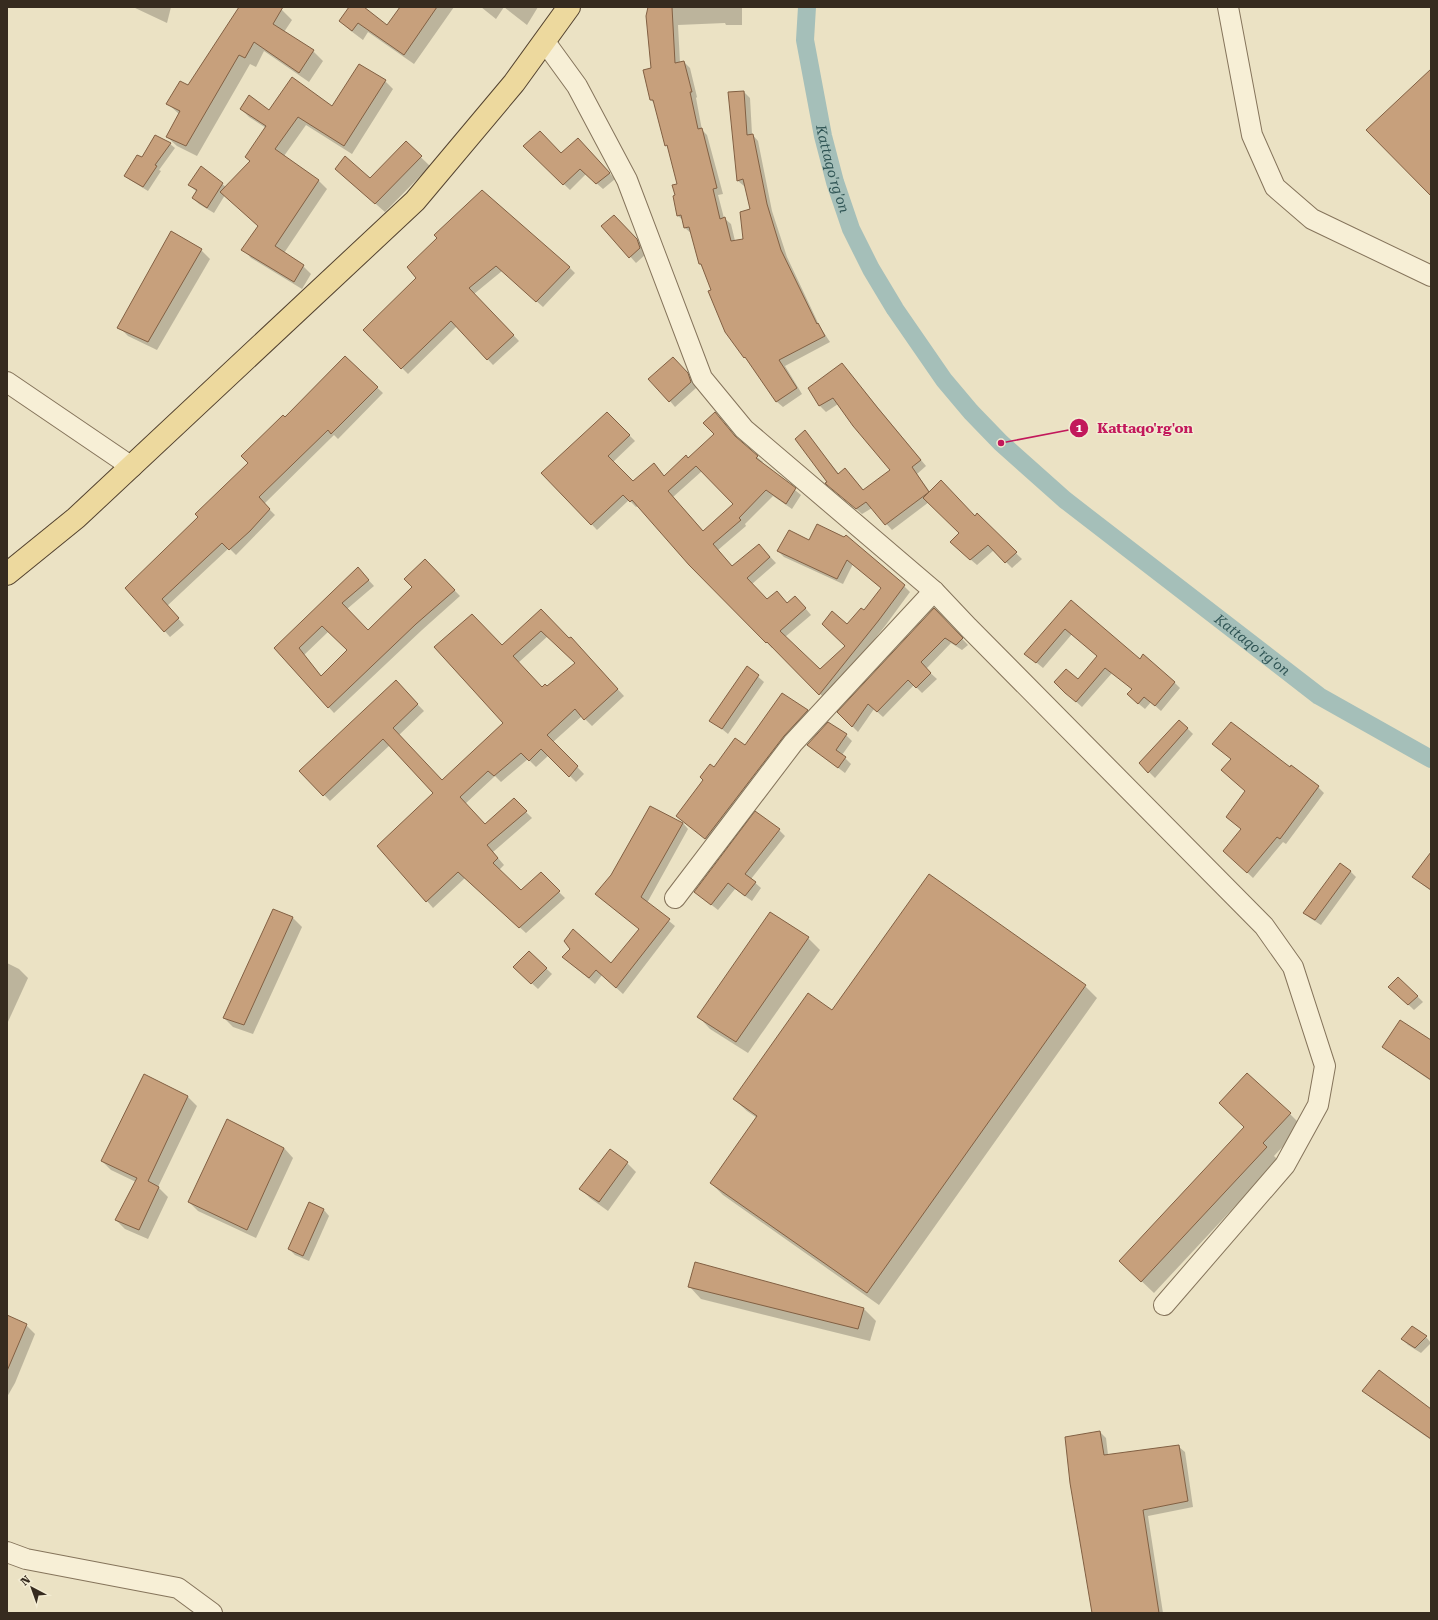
<svg xmlns="http://www.w3.org/2000/svg" width="1438" height="1620" viewBox="0 0 1438 1620" font-family="'Roboto Serif',serif">
  <style>
    .shadow { fill: #0003; fill-rule: evenodd }
    .lines { fill: none; stroke-linecap: round; stroke-linejoin: round }
    .canal { stroke: #a5bfb9; stroke-width: 18 }
    .building { fill: #c7a07c; stroke: #826043; fill-rule: evenodd }
    .minor-casing { stroke: #85745b; stroke-width: 22 }
    .major-casing { stroke: #53422f; stroke-width: 24 }
    .minor { stroke: #f7efd6; stroke-width: 20 }
    .major { stroke: #edd99e; stroke-width: 22 }
    .labels { text-anchor: middle; stroke-width: 3; stroke-linejoin: round; paint-order: stroke }
    .water-label { font-size: 14px; font-style: italic; fill: #2f5454; stroke: #f3ecd3 }
    .leader { fill: none; stroke: #c2185b; stroke-width: 1.5 }
    .callout-dot { fill: #c2185b; stroke: #f3ecd3; stroke-width: 1.5 }
    .mark-label { font-size: 12px; text-anchor: middle; font-weight: bold; fill: #fff }
    .callout-label { font-size: 14px; text-anchor: middle; font-weight: bold; fill: #c2185b; stroke: #f3ecd3; stroke-width: 3; stroke-linejoin: round; paint-order: stroke }
  </style>
  <rect width="100%" height="100%" fill="#ebe2c4"/>
  <!-- shadow -->
  <g class="shadow">
    <path d="M 133,7 L 171,7 L 167,23 Z"/>
    <path d="M 240,7 L 279,7 L 292,20 L 284,32 L 313,51 L 323,61 L 309,82 L 264,51 L 256,67 L 250,64 L 197,156 L 177,146 L 167,137 L 179,114 L 167,103 L 188,86 Z"/>
    <path d="M 351,7 L 363,7 L 387,27 L 401,7 L 454,7 L 414,64 L 368,32 L 363,40 L 351,31 L 340,21 Z"/>
    <path d="M 481,7 L 538,7 L 527,25 L 504,7 L 496,19 Z"/>
    <path d="M 649,7 L 742,7 L 742,25 L 726,25 L 725,23 L 678,25 L 680,63 L 684,62 L 690,68 L 697,97 L 696,98 L 702,130 L 707,135 L 723,194 L 718,195 L 724,218 L 731,224 L 735,241 L 744,240 L 751,210 L 745,186 L 744,186 L 738,181 L 744,92 L 750,98 L 752,134 L 758,141 L 772,211 L 787,257 L 820,327 L 830,342 L 785,366 L 802,394 L 783,407 L 777,402 L 750,363 L 726,332 L 703,267 L 700,264 L 692,234 L 685,228 L 684,221 L 678,216 L 674,196 L 676,195 L 678,184 L 669,149 L 666,145 L 654,103 L 651,100 L 652,69 Z"/>
    <path d="M 385,81 L 393,89 L 352,154 L 306,125 L 284,156 L 319,181 L 327,189 L 284,253 L 303,266 L 311,274 L 302,289 L 251,258 L 243,249 L 259,227 L 225,195 L 214,213 L 199,204 L 193,198 L 197,192 L 189,185 L 222,184 L 226,187 L 251,162 L 266,128 L 249,117 L 241,109 L 270,112 L 332,108 Z"/>
    <path d="M 406,143 L 430,166 L 385,212 L 346,178 L 370,179 Z"/>
    <path d="M 170,144 L 175,148 L 159,170 L 161,171 L 148,191 L 130,180 L 126,176 L 142,158 Z"/>
    <path d="M 584,145 L 615,179 L 603,189 L 586,174 L 570,190 L 524,146 L 561,154 Z"/>
    <path d="M 614,216 L 643,246 L 646,254 L 636,263 L 603,226 Z"/>
    <path d="M 438,238 L 569,267 L 575,273 L 543,307 L 502,271 L 474,294 L 519,341 L 493,365 L 457,326 L 408,374 L 364,330 L 418,278 Z"/>
    <path d="M 201,250 L 210,259 L 157,350 L 128,336 L 119,327 Z"/>
    <path d="M 345,357 L 383,393 L 338,439 L 334,435 L 264,504 L 275,515 L 236,555 L 229,548 L 167,606 L 184,625 L 170,637 L 126,588 L 200,517 L 249,463 L 285,418 Z"/>
    <path d="M 672,358 L 694,380 L 696,388 L 675,407 L 670,401 Z"/>
    <path d="M 842,364 L 926,466 L 917,474 L 930,492 L 975,517 L 977,515 L 1022,559 L 1012,568 L 994,550 L 977,565 L 957,548 L 960,533 L 929,502 L 892,530 L 872,508 L 862,514 L 833,489 L 805,432 L 839,474 L 851,475 L 864,491 L 891,470 L 838,404 L 826,412 L 820,406 L 809,388 Z"/>
    <path d="M 607,413 L 635,441 L 613,462 L 633,482 L 660,470 L 665,477 L 689,459 L 738,440 L 757,457 L 763,462 L 762,463 L 801,495 L 792,509 L 773,496 L 745,524 L 746,526 L 718,550 L 733,567 L 759,545 L 776,563 L 752,584 L 768,601 L 777,592 L 788,604 L 801,603 L 811,615 L 785,637 L 820,671 L 846,646 L 847,626 L 865,612 L 882,589 L 853,564 L 843,584 L 784,557 L 778,551 L 789,531 L 904,586 L 910,592 L 885,626 L 826,700 L 774,647 L 772,648 L 690,564 L 638,506 L 636,507 L 629,500 L 597,530 L 543,473 ZM 702,471 L 735,504 L 704,532 L 673,497 Z"/>
    <path d="M 425,560 L 460,596 L 422,630 L 334,713 L 275,648 L 363,574 L 374,586 L 347,609 L 368,631 L 413,587 ZM 329,631 L 348,650 L 322,677 L 304,655 Z"/>
    <path d="M 1071,601 L 1140,660 L 1174,682 L 1180,688 L 1161,711 L 1151,702 L 1145,709 L 1134,700 L 1133,689 L 1112,673 L 1082,707 L 1061,688 L 1078,680 L 1098,657 L 1072,634 L 1043,668 L 1026,654 Z"/>
    <path d="M 934,609 L 968,645 L 962,650 L 951,643 L 926,669 L 937,679 L 922,693 L 914,685 L 883,717 L 874,709 L 858,732 L 838,712 Z"/>
    <path d="M 541,610 L 569,640 L 577,645 L 624,696 L 592,726 L 582,716 L 553,742 L 584,774 L 576,782 L 549,755 L 536,767 L 528,759 L 501,782 L 495,776 L 465,804 L 485,825 L 514,800 L 532,818 L 493,852 L 504,865 L 499,870 L 521,892 L 541,874 L 565,898 L 526,933 L 465,878 L 433,908 L 427,901 L 434,793 L 390,745 L 330,801 L 301,771 L 396,682 L 424,711 L 398,736 L 442,781 L 505,723 L 502,646 ZM 548,636 L 576,664 L 547,687 L 542,688 L 518,663 Z"/>
    <path d="M 747,667 L 764,682 L 728,734 L 711,720 Z"/>
    <path d="M 782,694 L 808,711 L 813,716 L 712,844 L 683,821 L 704,780 L 715,768 L 746,747 Z"/>
    <path d="M 828,723 L 846,735 L 852,741 L 842,755 L 851,764 L 845,773 L 808,745 Z"/>
    <path d="M 1187,728 L 1193,734 L 1155,778 L 1140,763 Z"/>
    <path d="M 1214,744 L 1290,768 L 1318,787 L 1324,793 L 1286,844 L 1283,842 L 1253,878 L 1230,856 L 1242,829 L 1227,817 L 1246,791 L 1232,760 Z"/>
    <path d="M 683,823 L 688,829 L 647,903 L 675,926 L 623,994 L 602,975 L 595,984 L 570,963 L 611,964 L 640,929 L 611,876 Z"/>
    <path d="M 779,830 L 785,836 L 751,879 L 761,888 L 752,901 L 735,889 L 718,910 L 695,892 Z"/>
    <path d="M 1431,863 L 1431,891 L 1413,877 Z"/>
    <path d="M 1350,871 L 1356,877 L 1321,925 L 1310,918 L 1304,913 Z"/>
    <path d="M 273,910 L 293,918 L 302,927 L 253,1034 L 233,1027 L 224,1018 Z"/>
    <path d="M 808,938 L 820,950 L 748,1053 L 710,1029 L 698,1016 Z"/>
    <path d="M 529,952 L 552,974 L 538,989 L 514,967 Z"/>
    <path d="M 7,963 L 19,969 L 28,978 L 7,1024 Z"/>
    <path d="M 1085,986 L 1097,998 L 879,1305 L 723,1195 L 711,1183 L 757,1118 L 747,1111 L 734,1099 L 832,1012 Z"/>
    <path d="M 1390,987 L 1417,996 L 1423,1002 L 1414,1010 Z"/>
    <path d="M 1431,1041 L 1431,1081 L 1389,1052 L 1383,1047 Z"/>
    <path d="M 144,1075 L 188,1097 L 197,1106 L 158,1187 L 168,1197 L 148,1239 L 125,1229 L 116,1220 L 136,1182 L 111,1170 L 102,1161 Z"/>
    <path d="M 1290,1114 L 1302,1126 L 1274,1156 L 1278,1160 L 1154,1293 L 1133,1273 Z"/>
    <path d="M 284,1148 L 293,1158 L 256,1238 L 198,1211 L 189,1202 Z"/>
    <path d="M 627,1163 L 636,1172 L 608,1211 L 590,1198 L 581,1189 Z"/>
    <path d="M 324,1210 L 329,1216 L 309,1261 L 295,1255 L 289,1249 Z"/>
    <path d="M 695,1264 L 864,1309 L 876,1321 L 870,1341 L 701,1299 L 689,1286 Z"/>
    <path d="M 7,1316 L 26,1325 L 35,1334 L 15,1383 L 7,1397 Z"/>
    <path d="M 1426,1337 L 1431,1343 L 1421,1353 L 1408,1345 L 1402,1339 Z"/>
    <path d="M 1364,1391 L 1431,1410 L 1431,1440 L 1370,1397 Z"/>
    <path d="M 1100,1432 L 1106,1438 L 1108,1455 L 1179,1447 L 1185,1452 L 1193,1507 L 1148,1516 L 1163,1613 L 1093,1613 Z"/>
  </g>
  <g class="lines">
    <!-- canal -->
    <path class="canal" id="s1" d="M 807,7 L 805,40 L 823,136 L 835,182 L 851,229 L 871,269 L 895,309 L 944,380 L 971,412 L 1001,443 L 1065,500 L 1319,696 L 1431,759"/>
  </g>
  <!-- building -->
  <g class="building">
    <path d="M 239,7 L 283,7 L 273,24 L 314,50 L 299,73 L 254,42 L 245,58 L 239,55 L 186,146 L 166,137 L 180,111 L 166,104 L 180,81 L 188,85 Z"/>
    <path d="M 349,7 L 364,7 L 387,25 L 400,7 L 437,7 L 404,55 L 358,23 L 352,31 L 339,21 Z"/>
    <path d="M 648,7 L 672,7 L 675,63 L 684,61 L 692,92 L 690,92 L 698,129 L 702,128 L 717,188 L 713,189 L 720,219 L 725,217 L 731,241 L 743,239 L 740,212 L 750,209 L 743,179 L 737,181 L 728,92 L 744,91 L 747,135 L 753,134 L 767,204 L 781,250 L 817,324 L 818,323 L 825,336 L 779,360 L 797,388 L 776,402 L 745,357 L 744,358 L 725,332 L 708,291 L 711,290 L 701,264 L 699,264 L 689,227 L 684,228 L 681,215 L 677,216 L 673,196 L 675,195 L 672,185 L 677,184 L 667,145 L 665,146 L 653,100 L 650,100 L 643,70 L 651,68 L 646,16 Z"/>
    <path d="M 359,64 L 386,80 L 344,146 L 298,117 L 275,149 L 319,180 L 275,246 L 304,265 L 294,282 L 241,250 L 258,226 L 220,192 L 250,161 L 245,157 L 266,126 L 240,109 L 249,95 L 269,110 L 292,77 L 332,106 Z"/>
    <path d="M 1431,69 L 1431,196 L 1366,130 Z"/>
    <path d="M 540,131 L 561,153 L 578,138 L 610,173 L 596,184 L 580,169 L 563,185 L 523,146 Z"/>
    <path d="M 155,135 L 171,143 L 155,165 L 157,166 L 143,187 L 124,176 L 137,155 L 142,157 Z"/>
    <path d="M 406,141 L 422,156 L 375,204 L 335,169 L 345,156 L 370,178 Z"/>
    <path d="M 201,166 L 223,183 L 207,208 L 192,198 L 197,190 L 188,185 Z"/>
    <path d="M 482,190 L 570,267 L 536,302 L 496,266 L 469,288 L 514,335 L 487,360 L 451,321 L 401,369 L 363,330 L 416,278 L 407,267 L 437,238 L 434,235 Z"/>
    <path d="M 614,215 L 637,239 L 640,248 L 629,258 L 601,226 Z"/>
    <path d="M 171,231 L 202,249 L 148,342 L 117,328 Z"/>
    <path d="M 345,356 L 378,387 L 331,434 L 328,430 L 259,497 L 270,509 L 250,531 L 229,550 L 222,543 L 162,599 L 179,618 L 164,632 L 125,588 L 198,517 L 195,514 L 248,463 L 241,456 L 283,415 L 285,417 Z"/>
    <path d="M 673,357 L 688,373 L 691,382 L 669,402 L 648,379 Z"/>
    <path d="M 842,363 L 877,407 L 921,460 L 912,467 L 929,492 L 885,525 L 866,502 L 856,509 L 827,485 L 825,483 L 827,482 L 795,439 L 805,430 L 838,474 L 845,468 L 863,490 L 890,470 L 853,426 L 833,398 L 819,406 L 808,388 Z"/>
    <path d="M 607,412 L 630,435 L 608,456 L 633,481 L 654,463 L 664,476 L 686,455 L 688,458 L 714,434 L 703,423 L 715,412 L 735,436 L 758,456 L 756,458 L 796,488 L 786,504 L 766,490 L 739,518 L 741,520 L 713,544 L 732,566 L 759,544 L 770,557 L 747,578 L 767,599 L 777,591 L 787,603 L 795,596 L 806,608 L 780,631 L 820,669 L 845,646 L 822,624 L 832,611 L 847,624 L 861,608 L 864,610 L 881,588 L 847,560 L 837,579 L 777,551 L 789,530 L 809,540 L 817,524 L 844,537 L 846,535 L 905,585 L 879,620 L 819,695 L 767,642 L 766,643 L 689,565 L 632,500 L 630,502 L 623,495 L 591,525 L 541,473 ZM 696,466 L 733,504 L 703,531 L 668,491 Z"/>
    <path d="M 941,480 L 975,516 L 977,513 L 1017,552 L 1005,563 L 988,545 L 970,560 L 950,542 L 959,533 L 923,498 Z"/>
    <path d="M 425,559 L 455,590 L 416,624 L 328,708 L 274,648 L 358,567 L 369,580 L 342,603 L 368,630 L 412,587 L 404,579 ZM 322,626 L 347,650 L 321,676 L 299,648 Z"/>
    <path d="M 1071,600 L 1140,659 L 1143,654 L 1175,682 L 1155,706 L 1144,697 L 1138,704 L 1127,694 L 1132,689 L 1105,668 L 1076,702 L 1065,693 L 1054,682 L 1066,669 L 1078,679 L 1097,656 L 1065,629 L 1036,663 L 1024,654 Z"/>
    <path d="M 934,608 L 963,638 L 956,645 L 945,638 L 921,662 L 931,673 L 916,688 L 908,680 L 877,712 L 868,704 L 852,727 L 837,712 Z"/>
    <path d="M 541,609 L 569,638 L 571,637 L 618,689 L 584,720 L 575,709 L 547,735 L 578,766 L 569,777 L 541,749 L 529,761 L 521,753 L 494,776 L 488,771 L 460,797 L 485,824 L 514,798 L 527,811 L 487,845 L 498,858 L 493,863 L 521,890 L 541,872 L 560,891 L 519,928 L 458,872 L 426,902 L 377,846 L 433,793 L 383,739 L 323,796 L 299,771 L 396,680 L 418,704 L 393,728 L 442,780 L 503,723 L 434,647 L 472,614 L 502,645 ZM 541,631 L 575,663 L 547,686 L 545,684 L 542,687 L 513,656 Z"/>
    <path d="M 747,666 L 759,675 L 722,729 L 709,721 Z"/>
    <path d="M 782,693 L 808,710 L 784,736 L 705,839 L 676,816 L 703,780 L 700,777 L 710,764 L 714,767 L 735,738 L 745,745 Z"/>
    <path d="M 1179,720 L 1188,728 L 1148,773 L 1139,763 Z"/>
    <path d="M 828,722 L 847,734 L 836,750 L 846,757 L 838,768 L 807,745 Z"/>
    <path d="M 1231,722 L 1290,767 L 1291,765 L 1319,786 L 1280,839 L 1277,837 L 1247,873 L 1223,851 L 1241,829 L 1226,817 L 1245,791 L 1221,770 L 1231,759 L 1212,744 Z"/>
    <path d="M 650,806 L 683,823 L 641,897 L 670,919 L 616,988 L 596,970 L 589,978 L 562,957 L 570,949 L 564,941 L 573,929 L 611,963 L 639,929 L 595,894 L 611,875 Z"/>
    <path d="M 755,811 L 780,829 L 745,874 L 756,882 L 745,896 L 728,883 L 711,905 L 694,892 Z"/>
    <path d="M 1431,852 L 1431,890 L 1412,877 Z"/>
    <path d="M 1340,863 L 1351,871 L 1315,920 L 1303,913 Z"/>
    <path d="M 929,874 L 1086,985 L 867,1293 L 710,1183 L 757,1116 L 733,1099 L 808,993 L 832,1010 Z"/>
    <path d="M 273,909 L 293,917 L 244,1025 L 223,1018 Z"/>
    <path d="M 770,912 L 809,937 L 736,1042 L 697,1017 Z"/>
    <path d="M 529,951 L 547,968 L 531,984 L 513,967 Z"/>
    <path d="M 1398,977 L 1418,996 L 1408,1005 L 1388,987 Z"/>
    <path d="M 1400,1020 L 1431,1040 L 1431,1080 L 1382,1047 Z"/>
    <path d="M 1247,1073 L 1291,1113 L 1263,1143 L 1267,1147 L 1141,1282 L 1119,1261 L 1244,1127 L 1219,1103 Z"/>
    <path d="M 144,1074 L 188,1096 L 148,1181 L 159,1187 L 139,1230 L 115,1220 L 137,1178 L 101,1161 Z"/>
    <path d="M 227,1119 L 284,1148 L 247,1230 L 188,1202 Z"/>
    <path d="M 610,1149 L 628,1162 L 599,1202 L 579,1189 Z"/>
    <path d="M 309,1202 L 324,1209 L 303,1256 L 288,1249 Z"/>
    <path d="M 695,1262 L 864,1308 L 858,1329 L 688,1287 Z"/>
    <path d="M 7,1315 L 27,1324 L 7,1371 Z"/>
    <path d="M 1412,1326 L 1427,1336 L 1415,1348 L 1401,1339 Z"/>
    <path d="M 1379,1370 L 1431,1409 L 1431,1439 L 1362,1391 Z"/>
    <path d="M 1100,1431 L 1104,1455 L 1179,1445 L 1188,1501 L 1143,1510 L 1159,1613 L 1092,1613 L 1070,1483 L 1065,1437 Z"/>
  </g>
  <g class="lines">
    <!-- minor casing -->
    <g class="minor-casing">
      <g id="minor">
        <path d="M 1228,7 L 1252,135 L 1275,187 L 1312,219 L 1431,276"/>
        <path d="M 545,42 L 577,86 L 627,180 L 702,378 L 744,429 L 934,591 L 968,627 L 1264,926 L 1293,967 L 1325,1066 L 1318,1105 L 1285,1165 L 1164,1305"/>
        <path d="M 7,382 L 132,467"/>
        <path d="M 675,898 L 793,743 L 934,591"/>
        <path d="M 7,1552 L 26,1559 L 178,1588 L 212,1613"/>
      </g>
    </g>
    <!-- major casing -->
    <g class="major-casing">
      <path id="major" d="M 7,574 L 76,518 L 415,201 L 514,83 L 569,7"/>
    </g>
    <!-- minor -->
    <use href="#minor" class="minor"/>
    <!-- major -->
    <use href="#major" class="major"/>
  </g>
  <g class="labels">
    <!-- water labels -->
    <g class="water-label">
      <text dy="5" stroke="none"><textPath href="#s1" startOffset="165">Kattaqo'rg'on</textPath></text>
      <text dy="5" stroke="none"><textPath href="#s1" startOffset="813">Kattaqo'rg'on</textPath></text>
    </g>
  </g>
  <!-- callouts -->
  <path class="leader" d="M1001 443L1079 428"/>
  <g class="callout-dot">
    <circle cx="1001" cy="443" r="4"/>
    <circle cx="1079" cy="428" r="10"/>
  </g>
  <g class="mark-label">
    <text x="1079" y="432">1</text>
  </g>
  <g class="callout-label">
    <text x="1145" y="433">Kattaqo'rg'on</text>
  </g>
  <!-- border -->
  <rect width="1438" height="1620" fill="none" stroke="#362b1f" stroke-width="16"/>
  <!-- north arrow -->
  <g transform="translate(32 1588) rotate(319)" stroke="#f3ecd3" stroke-width="3" paint-order="stroke">
  <path d="M0-3L7 15L0 10L-7 15Z" fill="#362b1f"/>
  <text y="-6" font-size="11" font-weight="bold" text-anchor="middle" fill="#362b1f">N</text>
  </g>
</svg>
